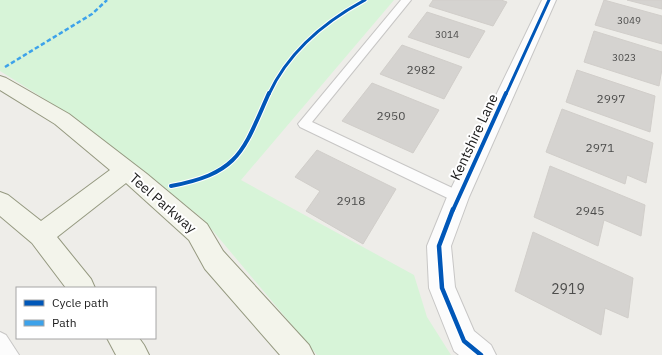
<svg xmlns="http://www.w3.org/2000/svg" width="662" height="355" viewBox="0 0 662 355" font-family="'IBM Plex Sans',sans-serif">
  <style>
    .park { fill: #d7f4d8 }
    .building { fill: #d5d3d0; stroke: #d1ceca }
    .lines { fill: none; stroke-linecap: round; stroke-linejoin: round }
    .service-casing { stroke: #c7c6c5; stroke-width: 2 }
    .minor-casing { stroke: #c7c6c5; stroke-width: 2 }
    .secondary-casing { stroke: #959980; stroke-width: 2 }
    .service { fill: #fcfcfc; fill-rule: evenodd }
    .minor { fill: #fcfcfc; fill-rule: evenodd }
    .secondary { fill: #f3f4eb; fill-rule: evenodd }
    .quiet { stroke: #3da2ea; stroke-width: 2.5; stroke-dasharray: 4.5 2.5; stroke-linecap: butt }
    .cycleway-far2-casing { stroke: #fff; stroke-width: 5 }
    .cycleway-far1-casing { stroke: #fff; stroke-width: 6 }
    .cycleway-casing { stroke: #fff; stroke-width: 7 }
    .cycleway-far2 { stroke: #0057b8; stroke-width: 3 }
    .cycleway-far1 { stroke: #0057b8; stroke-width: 4 }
    .cycleway { stroke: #0057b8; stroke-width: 4.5 }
    .labels { text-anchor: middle; stroke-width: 4; stroke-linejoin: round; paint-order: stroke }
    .far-number-label { font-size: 10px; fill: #4d4d4c }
    .number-label { font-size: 12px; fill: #4d4d4c }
    .street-label { font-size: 14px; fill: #202020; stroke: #fff }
    .near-number-label { font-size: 14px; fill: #4d4d4c }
  </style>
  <rect width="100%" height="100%" fill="#eeede9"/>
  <!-- park -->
  <path class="park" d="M 0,0 L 394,0 L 241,180 L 414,275 L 427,317 L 451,355 L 317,355 L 203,219 L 78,120 L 0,71 Z"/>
  <!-- building -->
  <g class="building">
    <path d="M 433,0 L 501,0 L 507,2 L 493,26 L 429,6 Z"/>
    <path d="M 604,0 L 662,16 L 662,44 L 595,25 Z"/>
    <path d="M 627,0 L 662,0 L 662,9 Z"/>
    <path d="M 427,12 L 485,31 L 469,58 L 408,37 Z"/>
    <path d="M 594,31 L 662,52 L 662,69 L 659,86 L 584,62 Z"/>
    <path d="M 402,45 L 462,67 L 444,99 L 380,74 Z"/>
    <path d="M 577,70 L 655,96 L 650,132 L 566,102 Z"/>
    <path d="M 372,83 L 439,110 L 413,153 L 342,121 Z"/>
    <path d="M 562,109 L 653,143 L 646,183 L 627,175 L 625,184 L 546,152 Z"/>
    <path d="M 317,150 L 396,189 L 363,244 L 306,211 L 320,191 L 295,177 Z"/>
    <path d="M 550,166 L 645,205 L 641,236 L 604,220 L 598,246 L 534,217 Z"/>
    <path d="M 533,232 L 633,278 L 628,318 L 605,308 L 601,335 L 515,291 Z"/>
  </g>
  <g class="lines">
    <!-- service casing -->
    <g class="service-casing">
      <g id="service">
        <path d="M 401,0 L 411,0 L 312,122 L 463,193 L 465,197 L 463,201 L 458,203 L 300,127 L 298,124 Z"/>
        <path d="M 0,332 L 6,335 L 19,355 L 0,355 Z"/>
      </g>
    </g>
    <!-- minor casing -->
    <g class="minor-casing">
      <path id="minor" d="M 542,0 L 556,0 L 469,197 L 451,246 L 455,287 L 474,331 L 491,345 L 496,355 L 459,355 L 454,351 L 429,288 L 427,246 L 447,197 Z"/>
    </g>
    <!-- secondary casing -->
    <g class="secondary-casing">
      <g id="secondary">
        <path d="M 0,76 L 6,78 L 69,114 L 147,174 L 207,224 L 223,251 L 309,345 L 314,355 L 280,355 L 205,269 L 189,240 L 126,183 L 57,237 L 91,279 L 95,288 L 66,288 L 32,243 L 0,216 L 0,192 L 8,195 L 41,221 L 110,170 L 55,124 L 0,90 Z"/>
        <path d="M 107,338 L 139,338 L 144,345 L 149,355 L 116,355 Z"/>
      </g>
    </g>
    <!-- service -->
    <use href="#service" class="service"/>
    <!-- minor -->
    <use href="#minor" class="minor"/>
    <!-- secondary -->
    <use href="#secondary" class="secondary"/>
    <!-- quiet -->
    <path class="quiet" d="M 5,67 L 92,14 L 107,0"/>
    <!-- cycleway-far2 casing -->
    <g class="cycleway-far2-casing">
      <g id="cycleway-far2">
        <path d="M 269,94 C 289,51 324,22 365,0"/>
        <path d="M 506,94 L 549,0"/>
      </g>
    </g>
    <!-- cycleway-far1 casing -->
    <g class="cycleway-far1-casing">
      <g id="cycleway-far1">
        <path d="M 171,186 C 240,173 243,151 269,93"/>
        <path d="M 453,210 L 506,93"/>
      </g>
    </g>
    <!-- cycleway casing -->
    <g class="cycleway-casing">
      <path id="cycleway" d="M 453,209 L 439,246 L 442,288 L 464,341 L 481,355"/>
    </g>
    <!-- cycleway-far2 -->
    <use href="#cycleway-far2" class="cycleway-far2"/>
    <!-- cycleway-far1 -->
    <use href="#cycleway-far1" class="cycleway-far1"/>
    <!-- cycleway -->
    <use href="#cycleway" class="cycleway"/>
  </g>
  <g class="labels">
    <!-- far-number labels -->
    <g class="far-number-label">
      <text x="629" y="24">3049</text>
      <text x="447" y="38">3014</text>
      <text x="624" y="61">3023</text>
    </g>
    <!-- number labels -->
    <g class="number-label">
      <text x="421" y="74">2982</text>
      <text x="611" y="103">2997</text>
      <text x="391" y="120">2950</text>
      <text x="600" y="152">2971</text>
      <text x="351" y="205">2918</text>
      <text x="590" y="215">2945</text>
    </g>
    <!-- street labels -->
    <g class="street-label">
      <text transform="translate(474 137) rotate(-65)" y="5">Kentshire Lane</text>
      <text transform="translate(163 203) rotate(41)" y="5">Teel Parkway</text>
    </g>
    <!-- near-number labels -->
    <g class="near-number-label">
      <text x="568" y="294">2919</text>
    </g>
  </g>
  <!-- legend -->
  <rect x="16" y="287" width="140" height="52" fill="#ffffff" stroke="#a6a6a6"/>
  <rect x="24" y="300" width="20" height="6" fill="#0057b8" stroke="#a6a6a6"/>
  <text x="52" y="307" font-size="12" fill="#202020">Cycle path</text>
  <rect x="24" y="320" width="20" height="6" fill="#3da2ea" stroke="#a6a6a6"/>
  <text x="52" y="327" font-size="12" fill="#202020">Path</text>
</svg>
